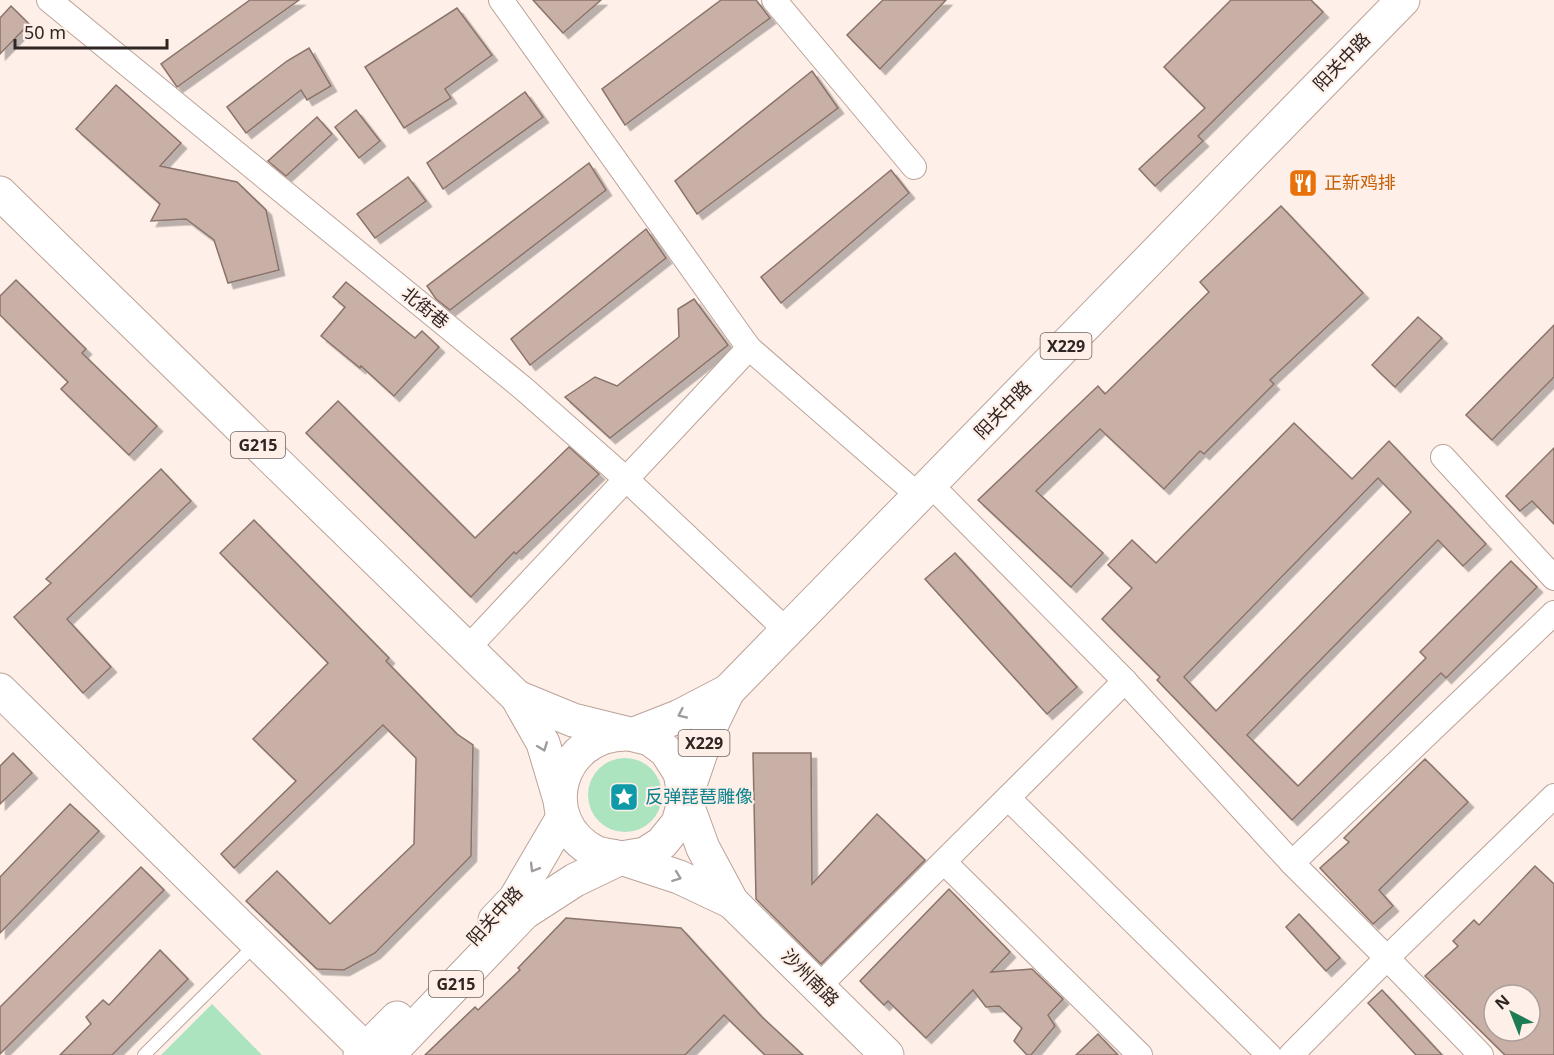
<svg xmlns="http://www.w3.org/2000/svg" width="1554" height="1055" viewBox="0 0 1554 1055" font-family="'Noto Sans','Noto Sans SC',sans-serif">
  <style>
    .green { fill: #ace4c0 }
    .building { fill: #c9b0a6; stroke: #8a736a; stroke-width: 1.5; fill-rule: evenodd; filter: url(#shadow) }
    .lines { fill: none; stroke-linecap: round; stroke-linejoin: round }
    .lane-casing { stroke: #bba399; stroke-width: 14 }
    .street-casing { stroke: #bba399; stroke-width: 26 }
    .secondary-casing { stroke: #bba399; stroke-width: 35 }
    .primary-casing { stroke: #bba399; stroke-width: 35 }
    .highway-casing { stroke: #bba399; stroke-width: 35 }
    .lane { stroke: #fff; stroke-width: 12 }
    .street { stroke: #fff; stroke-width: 24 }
    .secondary { stroke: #fff; stroke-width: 33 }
    .primary { stroke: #fff; stroke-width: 33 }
    .highway { stroke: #fff; stroke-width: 33 }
    .oneway { stroke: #a19d9c }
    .labels { text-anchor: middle; stroke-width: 4.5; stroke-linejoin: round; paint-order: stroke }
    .shield { fill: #feefe8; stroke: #6d625d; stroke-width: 1.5 }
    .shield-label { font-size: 16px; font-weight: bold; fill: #2f2522 }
    .street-label { font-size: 18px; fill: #2f2522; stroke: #feefe8 }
    .food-label { font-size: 18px; fill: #c56008; stroke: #feefe8; text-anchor: start }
    .culture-label { font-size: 18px; fill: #0d838f; stroke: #feefe8; text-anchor: start }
  </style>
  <defs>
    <filter id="shadow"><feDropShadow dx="5.5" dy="5.5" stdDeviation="0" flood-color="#0004"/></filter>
  </defs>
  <rect width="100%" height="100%" fill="#feefe8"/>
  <!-- green -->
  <g class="green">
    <circle cx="625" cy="795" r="37"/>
    <path d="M 212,1004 L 262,1055 L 161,1055 Z"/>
  </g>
  <!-- building -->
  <g class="building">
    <path d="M 250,0 L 299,0 L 177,87 L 161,64 Z"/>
    <path d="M 533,0 L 601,0 L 563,33 Z"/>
    <path d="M 721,0 L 756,0 L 770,18 L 625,125 L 602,89 Z"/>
    <path d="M 883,0 L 946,0 L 880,69 L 847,35 Z"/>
    <path d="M 1231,0 L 1311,0 L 1323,12 L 1198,136 L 1203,141 L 1155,186 L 1139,169 L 1205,108 L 1164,67 Z"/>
    <path d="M 11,6 L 29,24 L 0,54 L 0,18 Z"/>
    <path d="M 457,8 L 492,55 L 445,89 L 451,98 L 404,128 L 365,67 Z"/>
    <path d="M 309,48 L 331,86 L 307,100 L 301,90 L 246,133 L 227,107 L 287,61 Z"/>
    <path d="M 812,71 L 838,108 L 697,214 L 675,181 Z"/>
    <path d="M 116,85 L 181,143 L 160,166 L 237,182 L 266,210 L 279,270 L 228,283 L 214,240 L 186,219 L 151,221 L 160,204 L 76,129 Z"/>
    <path d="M 525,92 L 543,117 L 443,189 L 427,163 Z"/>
    <path d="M 356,110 L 380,141 L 359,158 L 335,127 Z"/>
    <path d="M 317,117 L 332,134 L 286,176 L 268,161 Z"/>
    <path d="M 589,163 L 606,190 L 450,310 L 436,299 L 427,286 Z"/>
    <path d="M 891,170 L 909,193 L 781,303 L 761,277 Z"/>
    <path d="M 408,177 L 426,201 L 375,238 L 357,214 Z"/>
    <path d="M 1281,206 L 1363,293 L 1270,380 L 1274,384 L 1204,454 L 1200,451 L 1164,489 L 1100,429 L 1036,491 L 1103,553 L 1071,587 L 978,500 L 1098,386 L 1105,394 L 1209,292 L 1200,282 Z"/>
    <path d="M 646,229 L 666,258 L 530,365 L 511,339 Z"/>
    <path d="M 16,280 L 86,349 L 82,353 L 157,426 L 129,455 L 61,389 L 68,382 L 0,315 L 0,296 Z"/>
    <path d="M 346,282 L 415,338 L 422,331 L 439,347 L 394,396 L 361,366 L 360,368 L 321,336 L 345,307 L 333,297 Z"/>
    <path d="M 694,299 L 728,345 L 610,438 L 565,397 L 595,377 L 617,386 L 679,337 L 678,309 Z"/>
    <path d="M 1418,317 L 1442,338 L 1395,387 L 1372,365 Z"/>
    <path d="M 1554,325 L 1554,377 L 1492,440 L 1466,415 Z"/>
    <path d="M 338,401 L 475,538 L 569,447 L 599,474 L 516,554 L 514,552 L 471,597 L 306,433 Z"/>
    <path d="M 1294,423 L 1352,479 L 1389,441 L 1486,544 L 1463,566 L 1438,540 L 1247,735 L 1298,786 L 1426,658 L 1420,652 L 1511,561 L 1537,587 L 1446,678 L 1441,673 L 1292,820 L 1157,680 L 1160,677 L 1102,619 L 1132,588 L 1108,565 L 1132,540 L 1156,563 ZM 1378,478 L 1411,512 L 1216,711 L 1184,677 Z"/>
    <path d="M 1554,448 L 1554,524 L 1532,501 L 1520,511 L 1506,496 Z"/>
    <path d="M 161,469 L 191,501 L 67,619 L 111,667 L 83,693 L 14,617 L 51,583 L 46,579 Z"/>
    <path d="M 254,520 L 389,658 L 386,661 L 457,734 L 473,745 L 471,856 L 375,953 L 344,970 L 317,969 L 246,901 L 277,871 L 330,924 L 414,844 L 416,758 L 383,725 L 234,868 L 221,854 L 296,781 L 253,739 L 328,663 L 220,553 Z"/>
    <path d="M 955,553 L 1077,687 L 1047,714 L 925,579 Z"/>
    <path d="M 13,753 L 32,773 L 0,804 L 0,766 Z"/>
    <path d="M 753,753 L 811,753 L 812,884 L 877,814 L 925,860 L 821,964 L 756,899 Z"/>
    <path d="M 1425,759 L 1468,802 L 1379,890 L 1393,906 L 1373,924 L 1320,868 L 1349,842 L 1344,838 Z"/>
    <path d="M 70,804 L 99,831 L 0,933 L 0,877 Z"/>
    <path d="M 1535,866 L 1554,884 L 1554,1055 L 1505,1055 L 1425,976 L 1458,946 L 1453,941 L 1474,920 L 1479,925 ZM 1494,995 L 1530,995 L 1530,1031 L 1494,1031 Z"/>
    <path d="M 141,867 L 164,890 L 0,1054 L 0,1007 Z"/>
    <path d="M 949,889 L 1010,952 L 991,972 L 1032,969 L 1063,999 L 1048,1015 L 1055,1026 L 1031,1055 L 1027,1055 L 1014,1041 L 1022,1028 L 999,1006 L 986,1007 L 973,990 L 926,1038 L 888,1001 L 884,1005 L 860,981 Z"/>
    <path d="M 1299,914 L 1340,958 L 1326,971 L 1286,927 Z"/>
    <path d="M 566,918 L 681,928 L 762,1017 L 803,1055 L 765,1055 L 724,1015 L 685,1055 L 425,1055 L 475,1007 L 478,1010 L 520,970 L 518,968 Z"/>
    <path d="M 160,950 L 188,979 L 112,1055 L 60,1055 L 91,1024 L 86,1017 L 103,1000 L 109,1005 Z"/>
    <path d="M 1382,990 L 1442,1055 L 1416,1055 L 1368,1003 Z"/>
    <path d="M 1098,1034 L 1118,1055 L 1076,1055 Z"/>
  </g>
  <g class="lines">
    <!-- lane casing -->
    <g class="lane-casing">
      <path id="lane" d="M 144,1055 L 256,944"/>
    </g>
    <!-- street casing -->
    <g class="street-casing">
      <g id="street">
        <path d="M 49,0 L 524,389 L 626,479 L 787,631"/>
        <path d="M 501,0 L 749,348 L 919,496"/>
        <path d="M 774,0 L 914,167"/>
        <path d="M 1443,457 L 1554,578"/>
        <path d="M 930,484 L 1125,681 L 1292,863 L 1387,958 L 1554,796"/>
        <path d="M 467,649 L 749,348"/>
        <path d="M 1008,798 L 1269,1055"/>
        <path d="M 944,862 L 1140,1055"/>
        <path d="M 1292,863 L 1554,613"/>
        <path d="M 818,987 L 1125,681"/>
        <path d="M 1291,1055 L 1387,958 L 1481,1055"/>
      </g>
    </g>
    <!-- secondary casing -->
    <g class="secondary-casing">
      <g id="secondary">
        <path d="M 0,690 L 371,1055"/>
        <path d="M 685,799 L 703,848 L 732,902 L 887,1055"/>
        <path d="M 621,858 L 679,877 L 732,902"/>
      </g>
    </g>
    <!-- primary casing -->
    <g class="primary-casing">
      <g id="primary">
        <path d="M 634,734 L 680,716 L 728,691"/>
        <path d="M 685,799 L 708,732 L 728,691 L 1403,0"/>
      </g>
    </g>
    <!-- highway casing -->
    <g class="highway-casing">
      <g id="highway">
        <path d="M 0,193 L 517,697 L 543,743 L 560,800"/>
        <path d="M 621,858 C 613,856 602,855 595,852 C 534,820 559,734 626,734"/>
        <path d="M 495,920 L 515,899 L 563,817"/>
        <path d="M 360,1055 L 397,1018"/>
        <path d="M 388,1055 L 524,913 L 575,880 L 621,858 L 645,854 L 662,843 L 678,823 L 685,799 L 680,773 L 666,751 L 650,739 L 573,720 L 517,697"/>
      </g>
    </g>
    <!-- lane -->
    <use href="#lane" class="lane"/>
    <!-- street -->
    <use href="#street" class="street"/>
    <!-- secondary -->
    <use href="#secondary" class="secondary"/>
    <!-- primary -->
    <use href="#primary" class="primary"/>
    <!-- highway -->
    <use href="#highway" class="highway"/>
  </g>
  <!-- one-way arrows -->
  <defs><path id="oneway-chevron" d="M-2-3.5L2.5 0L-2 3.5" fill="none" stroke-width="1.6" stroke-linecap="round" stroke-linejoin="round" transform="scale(1.5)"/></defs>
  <g class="oneway">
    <use href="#oneway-chevron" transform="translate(682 714) rotate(155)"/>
    <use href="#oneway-chevron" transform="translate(543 747) rotate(69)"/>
    <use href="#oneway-chevron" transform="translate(534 868) rotate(121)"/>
    <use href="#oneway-chevron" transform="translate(677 877) rotate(21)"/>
  </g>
  <!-- icons -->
  <defs>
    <g id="restaurant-square" transform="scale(1.5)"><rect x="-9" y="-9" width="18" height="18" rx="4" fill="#e8710a" stroke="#feefe8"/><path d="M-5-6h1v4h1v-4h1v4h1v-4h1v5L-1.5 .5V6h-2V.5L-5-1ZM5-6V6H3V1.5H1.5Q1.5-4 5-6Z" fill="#fff"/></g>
    <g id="sight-square" transform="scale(1.5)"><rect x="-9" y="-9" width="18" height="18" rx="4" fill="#0f9aa8" stroke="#feefe8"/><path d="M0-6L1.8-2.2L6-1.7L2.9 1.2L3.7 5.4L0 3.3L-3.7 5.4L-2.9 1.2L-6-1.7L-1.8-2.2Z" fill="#fff"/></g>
  </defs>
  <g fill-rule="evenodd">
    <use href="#restaurant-square" x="1303" y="183"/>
    <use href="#sight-square" x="624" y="797"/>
  </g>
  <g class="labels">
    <!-- shield labels -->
    <g class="shield">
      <rect x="1040.5" y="333" width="51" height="26" rx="4.5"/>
      <rect x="231" y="432" width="54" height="26" rx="4.5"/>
      <rect x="678.5" y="730" width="51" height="26" rx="4.5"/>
      <rect x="429" y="971" width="54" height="26" rx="4.5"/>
    </g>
    <g class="shield-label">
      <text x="1066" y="352">X229</text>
      <text x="258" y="451">G215</text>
      <text x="704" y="749">X229</text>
      <text x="456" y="990">G215</text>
    </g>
    <!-- street labels -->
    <g class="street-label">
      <text transform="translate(1342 62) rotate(-46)" y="6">阳关中路</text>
      <text transform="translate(425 308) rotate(39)" y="6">北街巷</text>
      <text transform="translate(1003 410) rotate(-46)" y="6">阳关中路</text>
      <text transform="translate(495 916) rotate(-48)" y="6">阳关中路</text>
      <text transform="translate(810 978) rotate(45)" y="6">沙州南路</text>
    </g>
    <!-- food labels -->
    <g class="food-label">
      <text x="1324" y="189">正新鸡排</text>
    </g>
    <!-- culture labels -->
    <g class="culture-label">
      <text x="645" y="803">反弹琵琶雕像</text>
    </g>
  </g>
  <!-- north arrow -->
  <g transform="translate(1512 1013) rotate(318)"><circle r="28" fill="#feefe8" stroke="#ab9e99" stroke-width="1.5"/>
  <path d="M0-4.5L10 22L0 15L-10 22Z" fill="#1d7c53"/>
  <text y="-9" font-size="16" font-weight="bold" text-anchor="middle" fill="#2f2522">N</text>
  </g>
  <!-- scale -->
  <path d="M15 39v9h152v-9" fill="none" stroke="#2f2522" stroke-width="3"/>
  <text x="24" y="39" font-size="18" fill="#2f2522" stroke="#feefe8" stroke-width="4.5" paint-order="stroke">50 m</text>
</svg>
